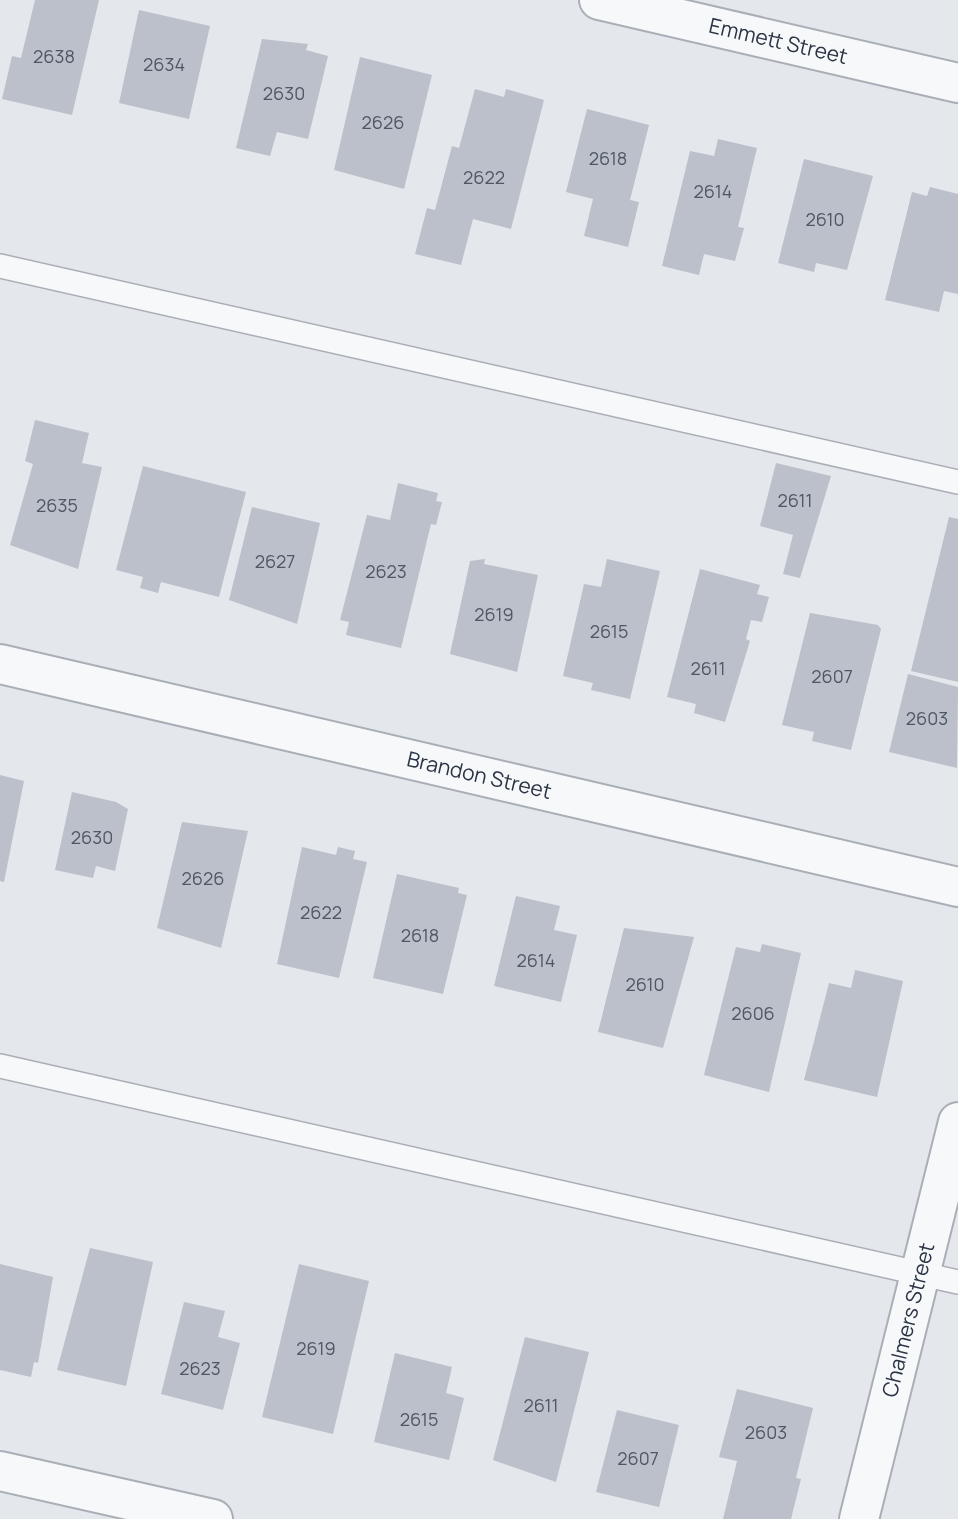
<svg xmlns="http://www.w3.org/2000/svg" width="958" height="1519" viewBox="0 0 958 1519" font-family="Manrope,sans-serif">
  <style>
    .building { fill: #bbc0ca }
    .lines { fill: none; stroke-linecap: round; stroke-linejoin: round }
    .lane-casing { stroke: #a9aeb7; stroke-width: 26 }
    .street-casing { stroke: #a9aeb7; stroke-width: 42 }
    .lane { stroke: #f7f8fa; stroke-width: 23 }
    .street { stroke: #f7f8fa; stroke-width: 38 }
    .labels { text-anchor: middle; stroke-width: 7; stroke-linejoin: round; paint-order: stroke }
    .number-label { font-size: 18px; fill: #4f5766 }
    .street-label { font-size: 21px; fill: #2b3445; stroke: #f4f6f9 }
  </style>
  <rect width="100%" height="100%" fill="#e4e7ec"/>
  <!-- building -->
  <g class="building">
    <path d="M 35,0 L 99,0 L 72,115 L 2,99 L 12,56 L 21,58 Z"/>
    <path d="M 139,10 L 210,26 L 189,119 L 119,103 Z"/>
    <path d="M 262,39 L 308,44 L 306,50 L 328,56 L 308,139 L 277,132 L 270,156 L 236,148 Z"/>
    <path d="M 360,57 L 432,75 L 404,189 L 334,170 Z"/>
    <path d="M 475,89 L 504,97 L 506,89 L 544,100 L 511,229 L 473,219 L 461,265 L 415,254 L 427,208 L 435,210 L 452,146 L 459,148 Z"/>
    <path d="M 587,109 L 649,125 L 630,200 L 639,202 L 628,247 L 584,236 L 593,199 L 566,192 Z"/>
    <path d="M 718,139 L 757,148 L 738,227 L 744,228 L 735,261 L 704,254 L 699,275 L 662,266 L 690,151 L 714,156 Z"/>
    <path d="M 804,159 L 873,176 L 847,270 L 816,263 L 814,272 L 778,263 Z"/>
    <path d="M 930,187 L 958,194 L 958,294 L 944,291 L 939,312 L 885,300 L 912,192 L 927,196 Z"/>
    <path d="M 35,420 L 89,433 L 82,463 L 102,467 L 78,569 L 10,545 L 33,464 L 25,461 Z"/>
    <path d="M 776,463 L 831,476 L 800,578 L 783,574 L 793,535 L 760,526 Z"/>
    <path d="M 143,466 L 246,492 L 219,597 L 161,582 L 158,593 L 140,588 L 143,577 L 116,570 Z"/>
    <path d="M 398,483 L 438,493 L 436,501 L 442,502 L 436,525 L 431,524 L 401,648 L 346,635 L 349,622 L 340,620 L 367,515 L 390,520 Z"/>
    <path d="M 252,507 L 320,523 L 297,624 L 229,600 Z"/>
    <path d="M 949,517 L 958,519 L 958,682 L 911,671 Z"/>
    <path d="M 485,559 L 484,564 L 538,575 L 517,672 L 450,654 L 470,561 Z"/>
    <path d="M 607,559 L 660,571 L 630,699 L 591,690 L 593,683 L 563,676 L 584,584 L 601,587 Z"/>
    <path d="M 700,569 L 760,585 L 757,594 L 769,597 L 762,622 L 751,620 L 746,639 L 750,641 L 725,722 L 694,713 L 696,704 L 667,697 Z"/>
    <path d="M 810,613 L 878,625 L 881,629 L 851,750 L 812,741 L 814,732 L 782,725 Z"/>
    <path d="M 908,674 L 958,687 L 957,768 L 889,752 Z"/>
    <path d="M 0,775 L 24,781 L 4,882 L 0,881 Z"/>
    <path d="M 72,792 L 116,802 L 128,809 L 115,871 L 96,866 L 93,878 L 55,870 Z"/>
    <path d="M 182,822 L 248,831 L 221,948 L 157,928 Z"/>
    <path d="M 302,847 L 336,855 L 338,847 L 355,851 L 353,859 L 367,862 L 339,978 L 277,964 Z"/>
    <path d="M 397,874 L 459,888 L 458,893 L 467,895 L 443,994 L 373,978 Z"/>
    <path d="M 516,896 L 560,906 L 554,930 L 577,935 L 561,1002 L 494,986 Z"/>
    <path d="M 624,928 L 694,937 L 663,1048 L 598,1032 Z"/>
    <path d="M 762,944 L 801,953 L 769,1092 L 704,1075 L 736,947 L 760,952 Z"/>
    <path d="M 855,970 L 903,981 L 877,1097 L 804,1080 L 829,983 L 851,988 Z"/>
    <path d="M 90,1248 L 153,1262 L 126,1386 L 57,1370 Z"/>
    <path d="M 0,1264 L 53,1277 L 38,1363 L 34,1362 L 31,1377 L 0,1370 Z"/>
    <path d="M 299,1264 L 369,1281 L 333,1434 L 262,1417 Z"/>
    <path d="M 184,1302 L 225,1311 L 218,1337 L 240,1343 L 223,1410 L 161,1394 Z"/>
    <path d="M 525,1337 L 589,1352 L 556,1482 L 493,1460 Z"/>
    <path d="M 395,1353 L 452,1367 L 446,1393 L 464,1398 L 449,1460 L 374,1442 Z"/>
    <path d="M 737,1389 L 813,1408 L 796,1478 L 801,1479 L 791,1519 L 723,1519 L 737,1461 L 719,1457 Z"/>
    <path d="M 617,1410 L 679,1425 L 659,1507 L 596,1492 Z"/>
  </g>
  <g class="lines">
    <!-- lane casing -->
    <g class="lane-casing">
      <g id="lane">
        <path d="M 0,266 L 958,482"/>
        <path d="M 0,1066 L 958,1282"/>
      </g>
    </g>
    <!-- street casing -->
    <g class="street-casing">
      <g id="street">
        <path id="s1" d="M 599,0 L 958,83"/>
        <path id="s2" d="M 0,664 L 958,887"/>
        <path d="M 0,1471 L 213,1519"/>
        <path id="s3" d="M 859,1519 L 958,1122"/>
      </g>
    </g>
    <!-- lane -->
    <use href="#lane" class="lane"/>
    <!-- street -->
    <use href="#street" class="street"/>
  </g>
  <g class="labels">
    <!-- number labels -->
    <g class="number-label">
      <text x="54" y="63">2638</text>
      <text x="164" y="71">2634</text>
      <text x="284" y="100">2630</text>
      <text x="383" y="129">2626</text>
      <text x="608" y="165">2618</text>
      <text x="484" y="184">2622</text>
      <text x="713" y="198">2614</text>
      <text x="825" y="226">2610</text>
      <text x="795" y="507">2611</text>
      <text x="57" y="512">2635</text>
      <text x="275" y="568">2627</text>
      <text x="386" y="578">2623</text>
      <text x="494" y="621">2619</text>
      <text x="609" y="638">2615</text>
      <text x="708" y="675">2611</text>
      <text x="832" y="683">2607</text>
      <text x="927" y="725">2603</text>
      <text x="92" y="844">2630</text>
      <text x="203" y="885">2626</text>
      <text x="321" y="919">2622</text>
      <text x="420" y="942">2618</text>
      <text x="536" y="967">2614</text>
      <text x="645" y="991">2610</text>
      <text x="753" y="1020">2606</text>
      <text x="316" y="1355">2619</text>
      <text x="200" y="1375">2623</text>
      <text x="541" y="1412">2611</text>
      <text x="419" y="1426">2615</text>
      <text x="766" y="1439">2603</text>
      <text x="638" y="1465">2607</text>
    </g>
    <!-- street labels -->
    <g class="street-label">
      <text dy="7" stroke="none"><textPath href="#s1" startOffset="184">Emmett Street</textPath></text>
      <text dy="7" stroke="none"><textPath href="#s2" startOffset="492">Brandon Street</textPath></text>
      <text dy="7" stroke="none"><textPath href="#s3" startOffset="205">Chalmers Street</textPath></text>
    </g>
  </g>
</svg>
